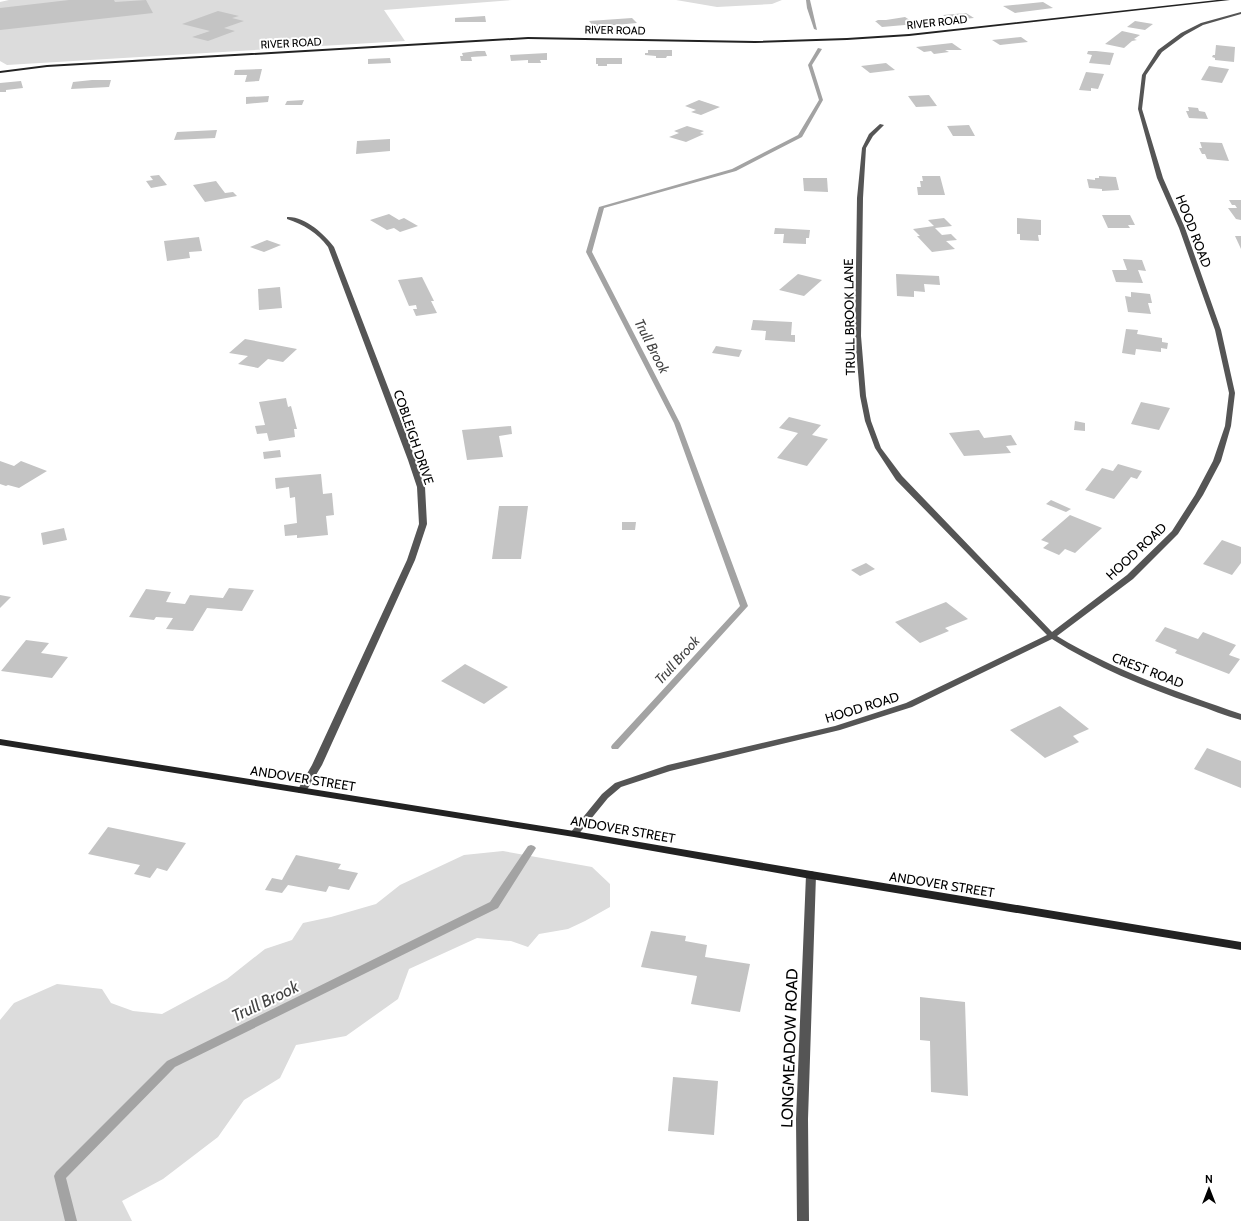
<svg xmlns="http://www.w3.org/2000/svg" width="1241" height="1221" viewBox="0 0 1241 1221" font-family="Cabin,sans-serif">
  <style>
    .green { fill: #dcdcdc }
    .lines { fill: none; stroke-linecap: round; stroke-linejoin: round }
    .stream { fill: #a3a3a3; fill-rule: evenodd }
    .building { fill: #c4c4c4 }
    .minor { fill: #555; fill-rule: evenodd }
    .secondary { fill: #222; fill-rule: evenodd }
    .labels { text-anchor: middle; stroke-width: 4; stroke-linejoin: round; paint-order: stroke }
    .far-street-label { font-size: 11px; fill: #000; stroke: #fff }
    .street-label { font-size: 13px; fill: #000; stroke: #fff }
    .water-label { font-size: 14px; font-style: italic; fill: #444; stroke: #fff }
    .near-street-label { font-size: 16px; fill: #000; stroke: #fff }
    .near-water-label { font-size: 17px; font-style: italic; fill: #444; stroke: #fff }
  </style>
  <rect width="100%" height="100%" fill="#fff"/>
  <!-- green -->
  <g class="green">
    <path d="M 9,0 L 512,0 L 384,10 L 405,41 L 7,65 L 0,61 L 0,2 Z"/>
    <path d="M 676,0 L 782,0 L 772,4 L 717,7 Z"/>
    <path d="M 503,851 L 592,867 L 610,884 L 610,907 L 585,921 L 568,929 L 539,934 L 528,947 L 511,941 L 477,938 L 409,969 L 398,999 L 346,1036 L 296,1045 L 280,1078 L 244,1100 L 218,1137 L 163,1179 L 122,1201 L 132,1221 L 0,1221 L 0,1020 L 14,1003 L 57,984 L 102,989 L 111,1003 L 133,1011 L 162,1014 L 227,979 L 265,949 L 292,940 L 303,923 L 331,917 L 376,904 L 400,885 L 464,855 Z"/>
  </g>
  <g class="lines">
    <!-- stream -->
    <g class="stream">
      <path d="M 806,0 L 810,0 L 817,30 L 814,29 L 807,8 Z"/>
      <path d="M 818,48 L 822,49 L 812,65 L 823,100 L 802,137 L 736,171 L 604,208 L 592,252 L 680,423 L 748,606 L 618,749 L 612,749 L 611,747 L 612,745 L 740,606 L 674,423 L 586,252 L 599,207 L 732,169 L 798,135 L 819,100 L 808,65 Z"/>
      <path d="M 531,845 L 534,846 L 536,848 L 498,908 L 175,1067 L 66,1178 L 77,1221 L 65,1221 L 54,1176 L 56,1172 L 167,1061 L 490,902 L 528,846 Z"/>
    </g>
  </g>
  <!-- building -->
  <g class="building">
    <path d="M 69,0 L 114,0 L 115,2 L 146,0 L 153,13 L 0,30 L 0,8 Z"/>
    <path d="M 1043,2 L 1053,8 L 1015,13 L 1003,6 Z"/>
    <path d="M 218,11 L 239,16 L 232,18 L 244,21 L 224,28 L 235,31 L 208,41 L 192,37 L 210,31 L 182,24 Z"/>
    <path d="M 966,13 L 974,18 L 951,20 L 943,15 Z"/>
    <path d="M 485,16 L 486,22 L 455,22 L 455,18 Z"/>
    <path d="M 905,17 L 916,24 L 882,27 L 875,21 L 878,21 L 876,20 L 886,20 Z"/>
    <path d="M 632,18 L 637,23 L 594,27 L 589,21 Z"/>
    <path d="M 1135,21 L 1153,24 L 1145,30 L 1127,27 Z"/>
    <path d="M 1122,31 L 1140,35 L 1134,39 L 1137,40 L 1132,41 L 1124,48 L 1105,44 Z"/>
    <path d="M 1021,37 L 1028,42 L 1000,45 L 992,40 Z"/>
    <path d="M 952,43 L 962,50 L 945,50 L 949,52 L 934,54 L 931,51 L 924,52 L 916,47 Z"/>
    <path d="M 1216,45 L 1235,47 L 1234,62 L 1215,60 L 1215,58 L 1212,57 L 1213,55 L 1215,55 Z"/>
    <path d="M 648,50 L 672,50 L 672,56 L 667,56 L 666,58 L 656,58 L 656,56 L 645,55 L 645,53 L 648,53 Z"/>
    <path d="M 477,51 L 485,51 L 487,56 L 471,57 L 472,61 L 461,61 L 460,56 L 463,56 L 462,53 Z"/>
    <path d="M 1088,51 L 1096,51 L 1114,53 L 1110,65 L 1089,63 L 1092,55 L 1087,54 Z"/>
    <path d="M 547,53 L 547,60 L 540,60 L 541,63 L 528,63 L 528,60 L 511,61 L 510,55 Z"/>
    <path d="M 390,58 L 391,63 L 368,64 L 368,59 Z"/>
    <path d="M 596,58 L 622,58 L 622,64 L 607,64 L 607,66 L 598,66 L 598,64 L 596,64 Z"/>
    <path d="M 886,63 L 895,70 L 870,73 L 861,66 Z"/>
    <path d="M 1209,66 L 1229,69 L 1222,83 L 1201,80 Z"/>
    <path d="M 262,69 L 259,81 L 245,82 L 247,75 L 234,75 L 235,70 Z"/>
    <path d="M 1086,72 L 1104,74 L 1098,89 L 1091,88 L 1091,91 L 1079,90 Z"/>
    <path d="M 92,80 L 111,80 L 109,87 L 71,89 L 73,82 Z"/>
    <path d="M 21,81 L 23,88 L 6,90 L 6,92 L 0,92 L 0,83 Z"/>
    <path d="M 929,95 L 937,106 L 916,107 L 908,96 Z"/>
    <path d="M 269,96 L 268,102 L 246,104 L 246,97 Z"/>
    <path d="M 304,100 L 302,105 L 285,105 L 287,101 Z"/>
    <path d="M 699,100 L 720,107 L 701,115 L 691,112 L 696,110 L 685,106 Z"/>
    <path d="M 1188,107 L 1198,108 L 1199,111 L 1205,112 L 1208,119 L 1189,118 L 1186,111 L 1189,111 Z"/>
    <path d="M 969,125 L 975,136 L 953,136 L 947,126 Z"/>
    <path d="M 687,126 L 704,131 L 700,133 L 704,134 L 686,142 L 669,137 L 679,133 L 674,131 Z"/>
    <path d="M 217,130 L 215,138 L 174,140 L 177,132 Z"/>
    <path d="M 390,139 L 390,151 L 356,154 L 357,141 Z"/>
    <path d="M 1200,142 L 1222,143 L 1229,161 L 1207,159 L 1205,154 L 1202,154 L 1199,148 L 1202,148 Z"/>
    <path d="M 159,175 L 167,185 L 151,188 L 146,181 L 153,180 L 150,176 Z"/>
    <path d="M 922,176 L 940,176 L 945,195 L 918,195 L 917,187 L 921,187 L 920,181 L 923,181 Z"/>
    <path d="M 1099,176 L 1116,177 L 1119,190 L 1102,191 L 1102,189 L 1089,188 L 1087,179 L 1095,180 L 1095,178 L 1099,178 Z"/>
    <path d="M 803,178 L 827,178 L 828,192 L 804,191 Z"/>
    <path d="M 216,181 L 225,193 L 233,192 L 237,196 L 205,202 L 193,185 Z"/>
    <path d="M 1229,200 L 1241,200 L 1241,220 L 1236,219 L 1228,208 L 1237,208 L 1235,205 L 1232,205 Z"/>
    <path d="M 389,214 L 399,220 L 404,218 L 418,226 L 400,232 L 394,228 L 387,230 L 370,220 Z"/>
    <path d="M 1102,215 L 1130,215 L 1135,225 L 1128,225 L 1130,228 L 1108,228 Z"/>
    <path d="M 944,218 L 952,226 L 935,228 L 942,235 L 951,234 L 957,240 L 946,241 L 955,249 L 932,252 L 917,236 L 920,236 L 913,229 L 934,226 L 928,220 Z"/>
    <path d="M 1017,218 L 1041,220 L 1041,235 L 1038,235 L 1039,241 L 1020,240 L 1020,234 L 1017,234 Z"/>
    <path d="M 775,228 L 810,230 L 809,238 L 806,238 L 806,244 L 783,243 L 784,234 L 774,234 Z"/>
    <path d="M 1235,236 L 1241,236 L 1241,249 Z"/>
    <path d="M 199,237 L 202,251 L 189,252 L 190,258 L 167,261 L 164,241 Z"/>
    <path d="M 267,240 L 281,245 L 264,252 L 250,247 Z"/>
    <path d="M 1123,259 L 1142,260 L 1146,271 L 1138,270 L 1143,283 L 1116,282 L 1112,270 L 1127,270 Z"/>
    <path d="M 798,274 L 822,280 L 804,296 L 779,290 Z"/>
    <path d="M 896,274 L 939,276 L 940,285 L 924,284 L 925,292 L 914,291 L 914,297 L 897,296 Z"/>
    <path d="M 422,277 L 434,301 L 431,301 L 437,313 L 416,316 L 413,309 L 417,309 L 416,305 L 409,306 L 398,280 Z"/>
    <path d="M 280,287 L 282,308 L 259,310 L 258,289 Z"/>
    <path d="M 1131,292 L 1150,294 L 1152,303 L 1148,303 L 1151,314 L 1128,312 L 1125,296 L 1131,297 Z"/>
    <path d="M 753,320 L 792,322 L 791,335 L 795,335 L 795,342 L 765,340 L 766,331 L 751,330 Z"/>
    <path d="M 1126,329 L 1138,330 L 1137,334 L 1162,338 L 1162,342 L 1168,343 L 1167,349 L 1161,348 L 1161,352 L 1136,349 L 1135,355 L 1122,353 Z"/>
    <path d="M 245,339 L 297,349 L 283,362 L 268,359 L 258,368 L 238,364 L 248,356 L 229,353 Z"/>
    <path d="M 716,346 L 742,350 L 739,357 L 712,353 Z"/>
    <path d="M 286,398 L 288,407 L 291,406 L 297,429 L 294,429 L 295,437 L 269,441 L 267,433 L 257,434 L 255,426 L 265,425 L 259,402 Z"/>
    <path d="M 1141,402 L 1170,408 L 1159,430 L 1131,424 Z"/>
    <path d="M 789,417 L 821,425 L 812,435 L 828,439 L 807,466 L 777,458 L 798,433 L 779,428 Z"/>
    <path d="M 1075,421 L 1085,423 L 1085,431 L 1074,430 Z"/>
    <path d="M 511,426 L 512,434 L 499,436 L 503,457 L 467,460 L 462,430 Z"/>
    <path d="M 979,430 L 984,438 L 1011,435 L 1017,445 L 1006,446 L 1011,453 L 964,456 L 949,433 Z"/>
    <path d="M 280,450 L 281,457 L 264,459 L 263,452 Z"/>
    <path d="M 0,461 L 14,466 L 21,461 L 47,471 L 19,488 L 8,485 L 6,486 L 0,484 Z"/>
    <path d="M 1118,464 L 1142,471 L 1137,479 L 1131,477 L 1114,499 L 1085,490 L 1102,468 L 1113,471 Z"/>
    <path d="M 321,474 L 323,494 L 332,493 L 334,515 L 326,516 L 328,535 L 297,538 L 297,535 L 285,536 L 284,525 L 297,523 L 295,497 L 290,498 L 289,487 L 276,489 L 275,478 Z"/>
    <path d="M 1051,500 L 1071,509 L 1066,512 L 1046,504 Z"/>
    <path d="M 499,506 L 528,506 L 521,559 L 492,559 Z"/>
    <path d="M 1070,515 L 1102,528 L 1075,553 L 1065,549 L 1059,555 L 1043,548 L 1049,543 L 1041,540 Z"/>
    <path d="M 622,522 L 636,522 L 635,530 L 622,530 Z"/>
    <path d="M 64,528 L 67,540 L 43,545 L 41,533 Z"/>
    <path d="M 1222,540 L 1241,547 L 1241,563 L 1232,575 L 1203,564 Z"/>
    <path d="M 866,563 L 875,569 L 860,576 L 851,570 Z"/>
    <path d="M 229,588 L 254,590 L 242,611 L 207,608 L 193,631 L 166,629 L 173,618 L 156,617 L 154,620 L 129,617 L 146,589 L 171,592 L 166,602 L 185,604 L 190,595 L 223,598 Z"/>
    <path d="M 0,595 L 11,597 L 0,608 Z"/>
    <path d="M 946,602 L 968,619 L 945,628 L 949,631 L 920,643 L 895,622 Z"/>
    <path d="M 1165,627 L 1198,639 L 1203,632 L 1236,645 L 1229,655 L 1240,659 L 1229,674 L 1175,653 L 1177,650 L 1155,641 Z"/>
    <path d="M 26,640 L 49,643 L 41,653 L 68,657 L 52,678 L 1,671 Z"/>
    <path d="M 465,664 L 508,687 L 484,704 L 441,681 Z"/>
    <path d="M 1060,706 L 1089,729 L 1073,736 L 1079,742 L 1045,758 L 1010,730 Z"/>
    <path d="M 1207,748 L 1241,761 L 1241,788 L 1194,769 Z"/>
    <path d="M 108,827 L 186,843 L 167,871 L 157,868 L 150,878 L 134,874 L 140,865 L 88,854 Z"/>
    <path d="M 296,855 L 341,864 L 338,869 L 358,873 L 349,890 L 329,886 L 326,892 L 288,885 L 282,893 L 265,890 L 272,878 L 282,880 Z"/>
    <path d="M 651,931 L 686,936 L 685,941 L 707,945 L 705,957 L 750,964 L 740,1012 L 691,1004 L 697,976 L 641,967 Z"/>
    <path d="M 920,997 L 965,1002 L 968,1096 L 931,1092 L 930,1041 L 920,1040 Z"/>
    <path d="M 673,1077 L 718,1081 L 714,1135 L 668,1131 Z"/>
  </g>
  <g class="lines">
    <!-- minor -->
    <g class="minor">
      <path d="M 1241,12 L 1241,14 L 1203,25 L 1185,35 L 1162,52 L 1146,75 L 1142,109 L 1163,178 L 1185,228 L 1221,330 L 1235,393 L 1231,426 L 1221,461 L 1203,495 L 1178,534 L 1133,579 L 1057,636 C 1115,671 1178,692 1241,714 L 1241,720 C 1225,716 1210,709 1194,704 C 1144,687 1096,667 1052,639 L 912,707 L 840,730 L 670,771 L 621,787 L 608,798 L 577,836 L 571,836 L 569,834 L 571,832 L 602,794 L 615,783 L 668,765 L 835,726 L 906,703 L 1047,635 L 896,480 L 875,448 L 865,421 L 860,396 L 855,336 L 857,198 L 862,148 L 869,134 L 880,124 L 884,125 L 873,136 L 866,148 L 863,198 L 861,336 L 866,396 L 871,421 L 881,448 L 902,476 L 1052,632 L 1127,575 L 1172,531 L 1195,495 L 1213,461 L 1225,426 L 1229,393 L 1215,330 L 1179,228 L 1157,178 L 1138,109 L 1142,75 L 1158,50 L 1181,33 L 1201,23 Z"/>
      <path d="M 287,217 C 305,216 324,234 334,247 L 416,460 L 425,487 L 427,524 L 415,560 L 322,765 L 305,793 L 299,793 L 297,791 L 312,765 L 407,560 L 419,524 L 417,487 L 408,460 L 328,247 C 317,232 304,225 287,219 Z"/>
      <path d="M 811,871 L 814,872 L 816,875 L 808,1119 L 809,1221 L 797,1221 L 796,1119 L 806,875 L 808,872 Z"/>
    </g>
    <!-- secondary -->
    <g class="secondary">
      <path d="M 1217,0 L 1230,0 L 909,36 L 847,40 L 755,43 L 528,39 L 47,67 L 0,73 L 0,71 L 47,65 L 528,37 L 755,41 L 847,38 L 909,34 Z"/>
      <path d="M 0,739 L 574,831 L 811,871 L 1241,942 L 1241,950 L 811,879 L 574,837 L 0,745 Z"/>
    </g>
  </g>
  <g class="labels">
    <!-- far-street labels -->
    <g class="far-street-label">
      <text transform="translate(937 22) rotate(-6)" y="4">RIVER ROAD</text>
      <text transform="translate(615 30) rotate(1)" y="4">RIVER ROAD</text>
      <text transform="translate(291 43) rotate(-3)" y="4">RIVER ROAD</text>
    </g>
    <!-- street labels -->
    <g class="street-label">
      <text transform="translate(1194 231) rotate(69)" y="5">HOOD ROAD</text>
      <text transform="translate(849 317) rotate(-91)" y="5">TRULL BROOK LANE</text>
      <text transform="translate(414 437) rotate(71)" y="5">COBLEIGH DRIVE</text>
      <text transform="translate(1136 551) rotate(-43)" y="5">HOOD ROAD</text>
      <text transform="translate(1148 670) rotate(21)" y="5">CREST ROAD</text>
      <text transform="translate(862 707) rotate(-17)" y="5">HOOD ROAD</text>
      <text transform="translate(303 778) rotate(9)" y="5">ANDOVER STREET</text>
      <text transform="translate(623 829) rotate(10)" y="5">ANDOVER STREET</text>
      <text transform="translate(942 884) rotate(9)" y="5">ANDOVER STREET</text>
    </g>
    <!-- water labels -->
    <g class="water-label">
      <text transform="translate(652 346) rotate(63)" y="5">Trull Brook</text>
      <text transform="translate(677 660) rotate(-48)" y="5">Trull Brook</text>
    </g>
    <!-- near-street labels -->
    <g class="near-street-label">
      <text transform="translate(789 1048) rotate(-88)" y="6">LONGMEADOW ROAD</text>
    </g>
    <!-- near-water labels -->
    <g class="near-water-label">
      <text transform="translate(265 1001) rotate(-26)" y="6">Trull Brook</text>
    </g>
  </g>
  <!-- north arrow -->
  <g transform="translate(1209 1189)" stroke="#ffffff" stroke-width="3" paint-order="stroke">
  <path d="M0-3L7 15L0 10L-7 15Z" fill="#000000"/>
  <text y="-6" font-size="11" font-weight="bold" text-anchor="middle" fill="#000000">N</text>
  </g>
</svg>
